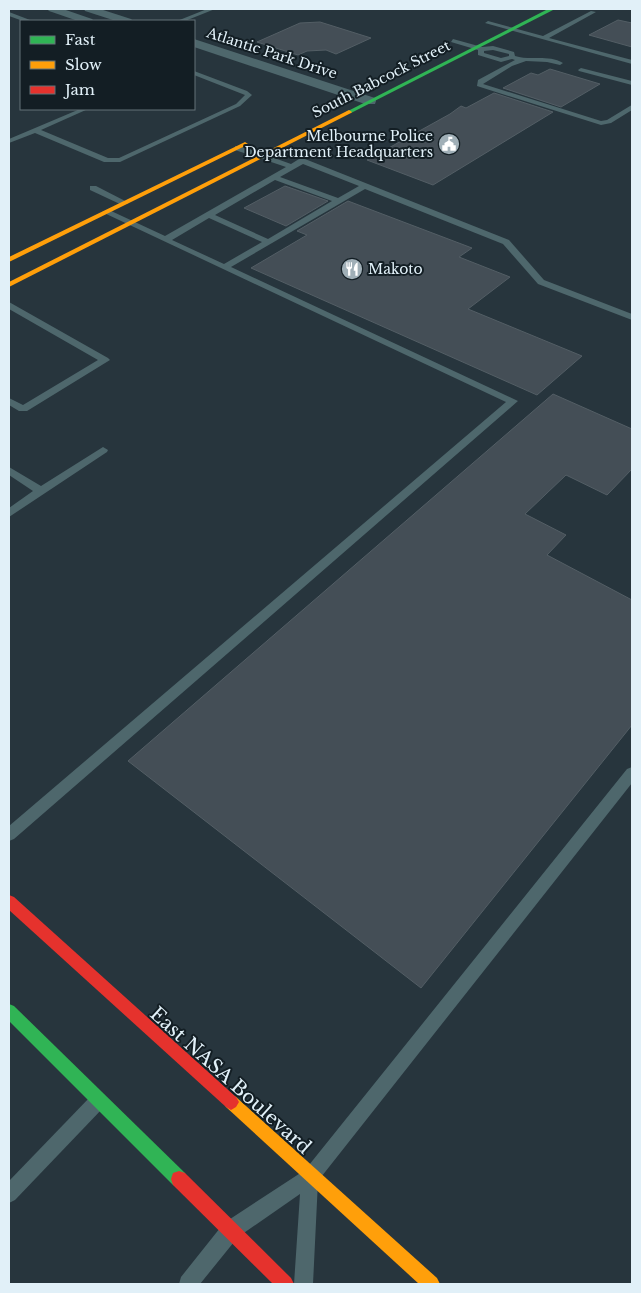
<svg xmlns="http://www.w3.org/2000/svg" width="641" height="1293" viewBox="0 0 641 1293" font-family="'Libre Baskerville',serif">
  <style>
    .building { fill: #444e56; stroke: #535e65 }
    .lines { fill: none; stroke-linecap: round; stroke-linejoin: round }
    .lane { fill: #4e676c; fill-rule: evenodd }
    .street { fill: #4e676c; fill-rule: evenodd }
    .fast { fill: #30b455; fill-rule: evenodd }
    .slow { fill: #ff9f0a; fill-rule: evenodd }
    .jam { fill: #e5322d; fill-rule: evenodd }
    .labels { text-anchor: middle; stroke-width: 4; stroke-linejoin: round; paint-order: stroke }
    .far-street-label { font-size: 14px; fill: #e1f0f8; stroke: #131e24 }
    .far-poi-label { font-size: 14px; fill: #e1f0f8; stroke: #131e24; text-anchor: end }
    .near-street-label { font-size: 19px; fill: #e1f0f8; stroke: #131e24 }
  </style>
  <rect width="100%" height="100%" fill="#27353d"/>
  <!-- building -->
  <g class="building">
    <path d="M 618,20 L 632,23 L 632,47 L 589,35 Z"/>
    <path d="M 320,22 L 371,38 L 336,54 L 326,50 L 307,51 L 298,55 L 257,42 L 300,23 Z"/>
    <path d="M 550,69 L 600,84 L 561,107 L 503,88 L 531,73 L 538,75 Z"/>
    <path d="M 494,93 L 553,112 L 433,185 L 367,160 L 450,114 L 461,106 L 466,108 Z"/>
    <path d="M 285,186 L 328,201 L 286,226 L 244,208 Z"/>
    <path d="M 348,201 L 472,248 L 459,257 L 510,277 L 468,309 L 582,356 L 537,395 L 251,268 L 307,235 L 297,231 Z"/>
    <path d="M 553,394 L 632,429 L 632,469 L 607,495 L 566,475 L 525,514 L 566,535 L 547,555 L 632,600 L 632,725 L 421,988 L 128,761 Z"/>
  </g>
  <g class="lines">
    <!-- lane -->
    <g class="lane">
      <path d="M 207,9 L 215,9 L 185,21 L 177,21 Z"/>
      <path d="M 591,11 L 596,12 L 549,38 L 632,60 L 632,64 L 485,23 L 488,21 L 543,36 Z"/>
      <path d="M 9,12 L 30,20 L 31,21 L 23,21 L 9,16 Z"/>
      <path d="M 453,39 L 482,47 L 493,46 L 514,52 L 515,56 C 530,61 548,54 563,63 L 560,65 L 547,62 L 526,61 L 512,66 L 483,84 L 601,121 L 607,120 L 630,106 L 632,105 L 632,110 L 611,123 L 601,125 L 477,86 L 478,80 L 515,60 L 512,59 L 501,62 L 478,55 L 478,50 L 451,42 ZM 493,50 L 509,54 L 509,56 L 501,58 L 484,53 L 484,51 Z"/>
      <path d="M 581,68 L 632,81 L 632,85 L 579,71 L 578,70 Z"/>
      <path d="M 194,71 L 247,91 L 252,95 L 240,106 L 120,162 L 104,162 L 35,133 L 9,143 L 9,139 L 80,109 L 88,109 L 41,130 L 108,158 L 119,158 L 236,104 L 245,95 L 194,75 Z"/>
      <path d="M 235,146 L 241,146 L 291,164 L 299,159 L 305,159 L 509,240 L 544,280 L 632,314 L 632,320 L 538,284 L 503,244 L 365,189 L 231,267 L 518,401 L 14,839 L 9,841 L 9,826 L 506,402 L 102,212 L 109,210 L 165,236 L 286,167 L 235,150 ZM 303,164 L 359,186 L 338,198 L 280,177 ZM 275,180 L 332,201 L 268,239 L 215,215 ZM 209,218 L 262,242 L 224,264 L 172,240 Z"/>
      <path d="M 90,186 L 96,186 L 129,203 L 122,205 L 90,190 Z"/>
      <path d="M 9,302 L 108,358 L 110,360 L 27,411 L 19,411 L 9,405 L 9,398 L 23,405 L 98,360 L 9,309 Z"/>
      <path d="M 103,447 L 108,450 L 107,452 L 9,517 L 9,508 L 33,491 L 9,475 L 9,467 L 41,486 Z"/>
      <path d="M 632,767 L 632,783 L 318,1181 L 313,1284 L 294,1284 L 300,1194 L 238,1237 L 200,1284 L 179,1284 L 181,1277 L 224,1223 L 305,1170 L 627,769 Z"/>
      <path d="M 97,1093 L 103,1096 L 106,1102 L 103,1108 L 15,1200 L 9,1203 L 9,1181 L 91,1096 Z"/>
    </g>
    <!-- street -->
    <g class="street">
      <path d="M 47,9 L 63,9 L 92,19 L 94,21 L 78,21 L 49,11 Z"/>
      <path d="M 84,9 L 100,9 L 131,19 L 133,21 L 116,21 L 85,11 Z"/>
      <path d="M 194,39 L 375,98 L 376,101 L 375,104 L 365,104 L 194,47 Z"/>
    </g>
    <!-- fast -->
    <g class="fast">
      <path d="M 548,9 L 555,9 L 351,113 L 346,112 Z"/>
      <path d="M 9,1004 L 14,1006 L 185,1173 L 187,1179 L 185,1185 L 179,1187 L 173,1185 L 9,1021 Z"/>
    </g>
    <!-- slow -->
    <g class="slow">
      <path d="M 349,110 L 352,112 L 351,113 L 9,287 L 9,282 Z"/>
      <path d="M 245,142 L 248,144 L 247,145 L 9,262 L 9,257 Z"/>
      <path d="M 231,1094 L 236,1097 L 437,1278 L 440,1284 L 419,1284 L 226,1107 L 223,1102 L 226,1097 Z"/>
    </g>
    <!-- jam -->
    <g class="jam">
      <path d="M 9,895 L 14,897 L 236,1097 L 239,1102 L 236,1107 L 231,1110 L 226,1107 L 9,910 Z"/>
      <path d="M 179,1171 L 185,1173 L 291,1278 L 294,1284 L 273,1284 L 173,1185 L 171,1179 L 173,1173 Z"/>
    </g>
  </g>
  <!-- icons -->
  <defs>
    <g id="civic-disc" transform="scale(1.125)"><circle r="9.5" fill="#a0afb7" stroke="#131e24"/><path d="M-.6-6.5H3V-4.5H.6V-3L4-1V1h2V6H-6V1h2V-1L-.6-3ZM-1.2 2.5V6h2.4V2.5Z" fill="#fff"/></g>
    <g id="restaurant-disc" transform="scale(1.125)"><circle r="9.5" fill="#a0afb7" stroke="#131e24"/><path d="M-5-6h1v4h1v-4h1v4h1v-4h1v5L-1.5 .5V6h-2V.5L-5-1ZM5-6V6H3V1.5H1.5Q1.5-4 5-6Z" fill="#fff"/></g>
  </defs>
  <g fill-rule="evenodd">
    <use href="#civic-disc" x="449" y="144"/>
    <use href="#restaurant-disc" x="352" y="269"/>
  </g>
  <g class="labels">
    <!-- far-street labels -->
    <g class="far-street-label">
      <text transform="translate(272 53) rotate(18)" y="5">Atlantic Park Drive</text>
      <text transform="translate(381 79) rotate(-27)" y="5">South Babcock Street</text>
    </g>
    <!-- far-poi labels -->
    <g class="far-poi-label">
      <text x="433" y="141">Melbourne Police<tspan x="433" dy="16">Department Headquarters</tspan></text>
      <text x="368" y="274" text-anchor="start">Makoto</text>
    </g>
    <!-- near-street labels -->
    <g class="near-street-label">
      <text transform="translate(231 1080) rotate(42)" y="7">East NASA Boulevard</text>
    </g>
  </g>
  <!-- border -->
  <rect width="641" height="1293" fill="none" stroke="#e1f0f8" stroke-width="20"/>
  <!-- legend -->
  <rect x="20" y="20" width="175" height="90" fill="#131e24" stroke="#657279"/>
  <rect x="30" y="36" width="25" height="8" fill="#30b455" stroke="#657279"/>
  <text x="65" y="45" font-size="15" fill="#e1f0f8">Fast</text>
  <rect x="30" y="61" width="25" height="8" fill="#ff9f0a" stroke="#657279"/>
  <text x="65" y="70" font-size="15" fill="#e1f0f8">Slow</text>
  <rect x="30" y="86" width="25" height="8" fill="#e5322d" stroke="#657279"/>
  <text x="65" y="95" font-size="15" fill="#e1f0f8">Jam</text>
</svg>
